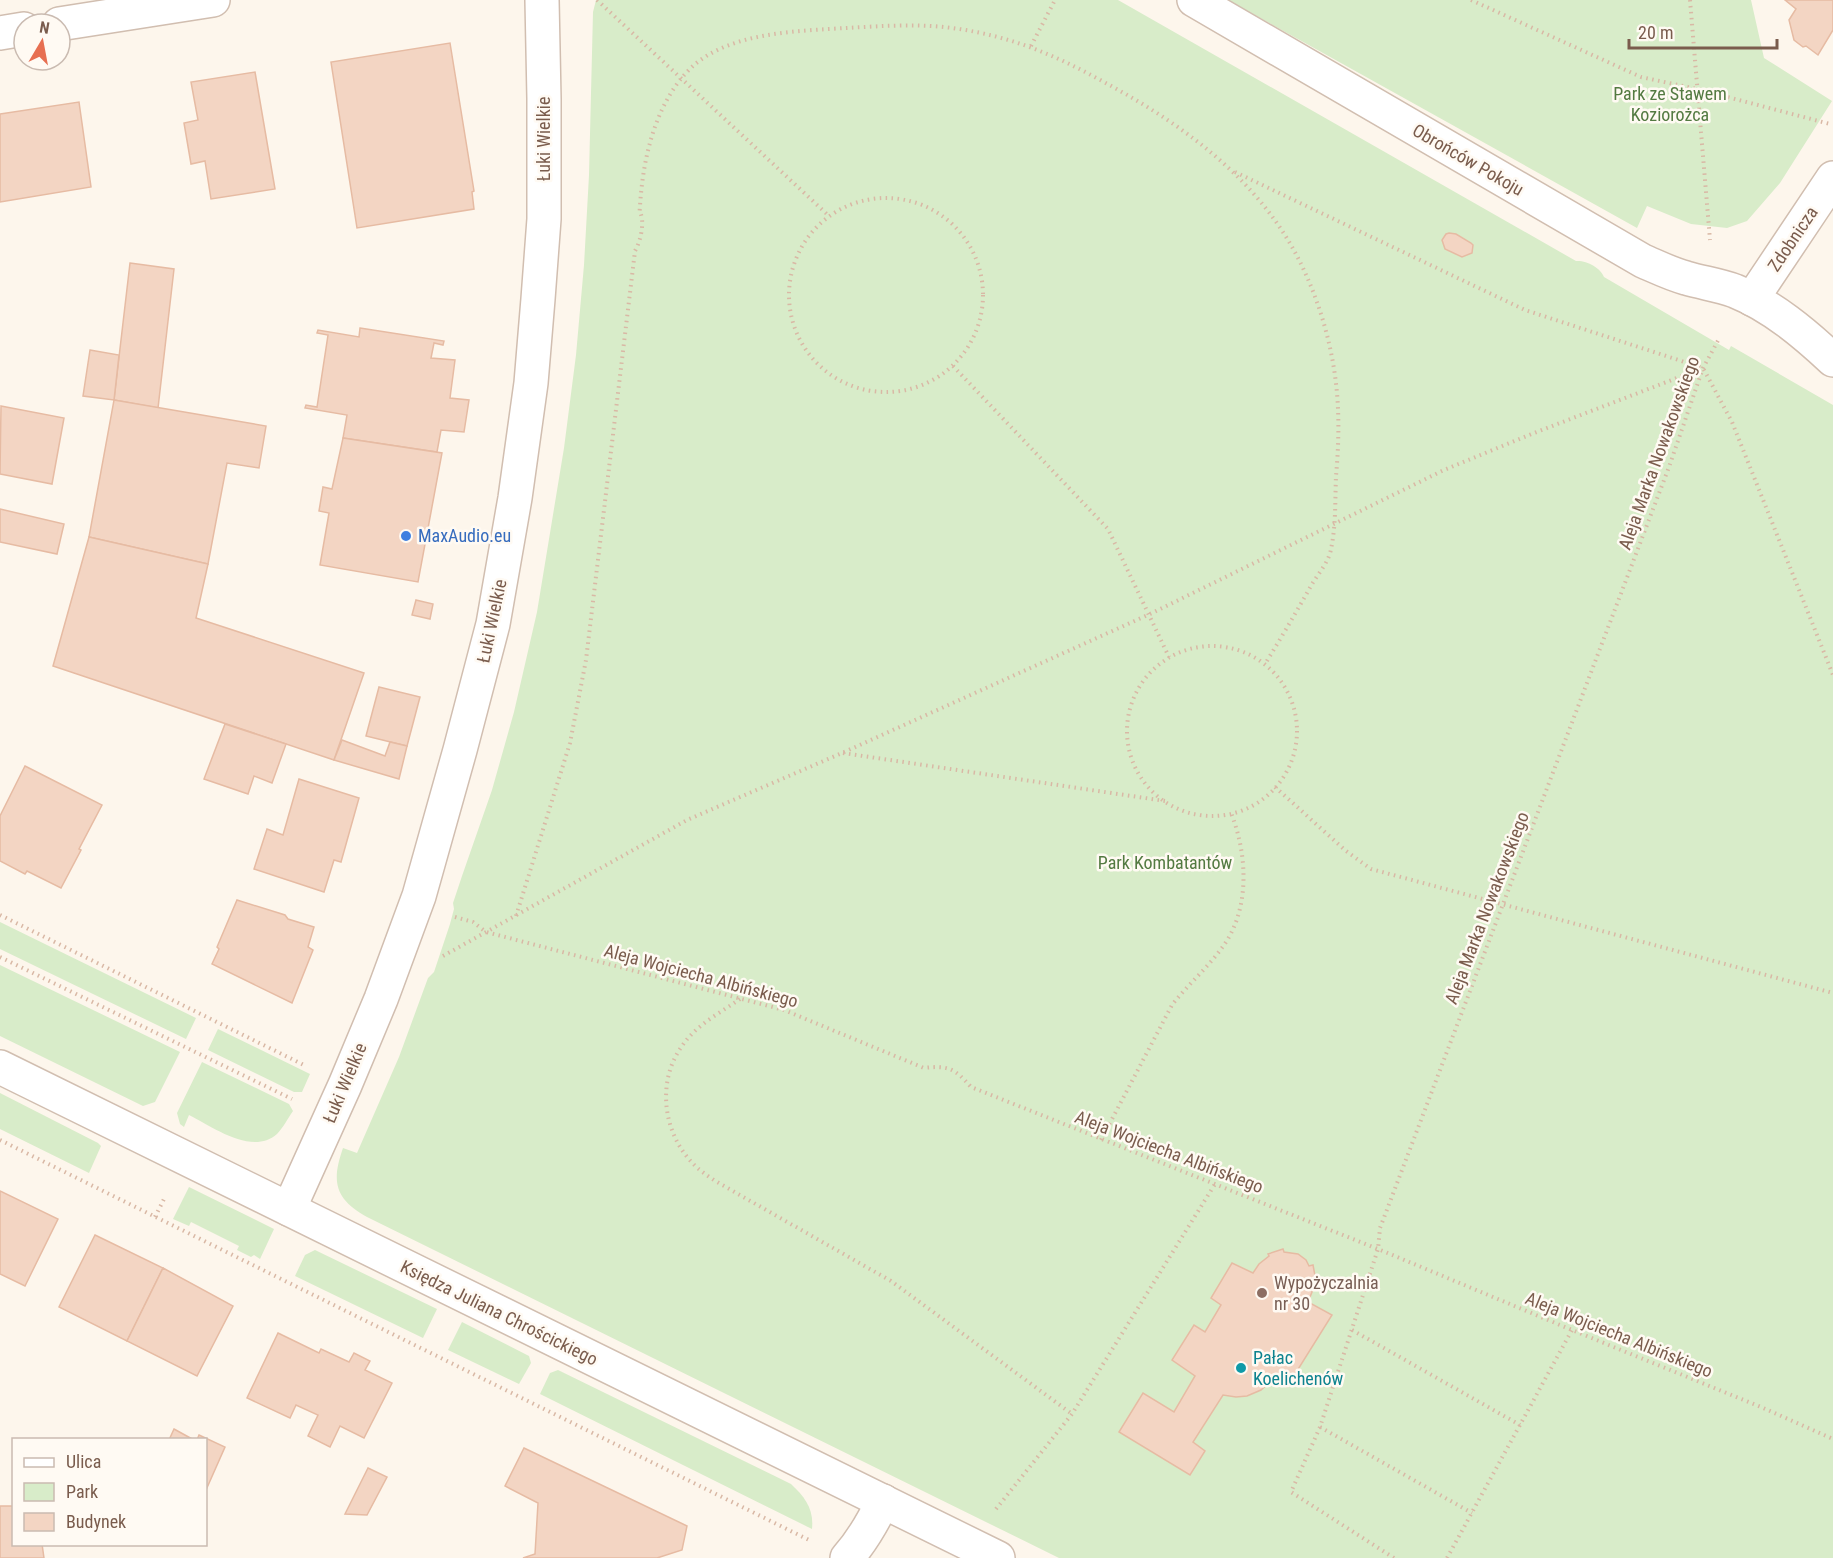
<svg xmlns="http://www.w3.org/2000/svg" width="1833" height="1558" viewBox="0 0 1833 1558" font-family="'Roboto Condensed',sans-serif">
  <style>
    .green { fill: #d8ecc9 }
    .building { fill: #f3d5c3; stroke: #e6bba3; stroke-width: 1.5 }
    .lines { fill: none; stroke-linecap: round; stroke-linejoin: round }
    .minor-casing { stroke: #d1beb0; stroke-width: 36 }
    .tertiary-casing { stroke: #d1beb0; stroke-width: 36 }
    .path { stroke: #d9b8a5; stroke-width: 4; stroke-dasharray: 1.5 4.5; stroke-linecap: butt }
    .minor { stroke: #fff; stroke-width: 33 }
    .tertiary { stroke: #fff; stroke-width: 33 }
    .shop-dot { fill: #3f7fe0; stroke: #fffaf3; stroke-width: 2 }
    .education-dot { fill: #8d6e63; stroke: #fffaf3; stroke-width: 2 }
    .culture-dot { fill: #0f9aa8; stroke: #fffaf3; stroke-width: 2 }
    .labels { text-anchor: middle; stroke-width: 5; stroke-linejoin: round; paint-order: stroke }
    .park-label { font-size: 18px; fill: #537a41; stroke: #fffaf3 }
    .street-label { font-size: 18px; fill: #7a5c4d; stroke: #fffaf3 }
    .shop-label { font-size: 18px; fill: #366cbe; stroke: #fffaf3; text-anchor: start }
    .education-label { font-size: 18px; fill: #785e54; stroke: #fffaf3; text-anchor: start }
    .culture-label { font-size: 18px; fill: #0d838f; stroke: #fffaf3; text-anchor: start }
  </style>
  <rect width="100%" height="100%" fill="#fdf6ec"/>
  <!-- green -->
  <g class="green">
    <path d="M 596,0 L 1118,0 L 1576,261 C 1586,260 1601,268 1604,277 L 1729,350 L 1731,346 L 1833,405 L 1833,1558 L 1059,1558 L 367,1217 C 335,1199 331,1182 343,1148 L 357,1153 L 399,1057 L 428,978 L 434,972 L 450,924 L 454,909 L 453,903 L 462,876 L 492,790 L 514,712 L 537,612 L 564,448 L 576,355 L 584,265 L 589,175 L 593,12 Z"/>
    <path d="M 1228,0 L 1751,0 L 1764,58 L 1832,101 L 1780,183 L 1747,221 L 1727,228 L 1691,224 L 1647,206 L 1637,228 Z"/>
    <path d="M 0,922 L 196,1018 L 186,1039 L 0,949 Z"/>
    <path d="M 0,965 L 180,1052 L 155,1102 L 143,1106 L 0,1036 Z"/>
    <path d="M 218,1029 L 310,1074 L 302,1092 L 294,1092 L 208,1050 Z"/>
    <path d="M 202,1062 L 289,1104 L 293,1111 C 288,1118 283,1128 277,1134 C 252,1156 213,1127 189,1115 L 184,1127 L 180,1124 L 177,1113 Z"/>
    <path d="M 0,1093 L 98,1143 L 101,1146 L 89,1173 L 0,1129 Z"/>
    <path d="M 189,1187 L 274,1229 L 260,1259 L 254,1255 L 251,1257 L 237,1250 L 239,1246 L 191,1222 L 189,1226 L 173,1219 Z"/>
    <path d="M 315,1250 L 437,1309 L 423,1338 L 295,1276 L 305,1255 Z"/>
    <path d="M 462,1322 L 529,1356 L 531,1363 L 519,1384 L 448,1350 Z"/>
    <path d="M 558,1370 L 791,1484 C 805,1497 814,1509 812,1529 L 540,1394 L 550,1373 Z"/>
  </g>
  <!-- building -->
  <g class="building">
    <path d="M 1785,0 L 1833,0 L 1833,30 L 1818,55 L 1806,46 L 1803,47 L 1794,40 L 1789,20 L 1796,9 Z"/>
    <path d="M 450,43 L 474,191 L 472,192 L 474,209 L 357,228 L 331,62 Z"/>
    <path d="M 255,72 L 275,189 L 211,199 L 205,161 L 191,164 L 184,123 L 198,120 L 191,82 Z"/>
    <path d="M 79,102 L 91,187 L 0,202 L 0,114 Z"/>
    <path d="M 1449,233 L 1456,234 L 1471,243 L 1473,245 L 1472,253 L 1462,257 L 1445,249 L 1442,240 L 1446,234 Z"/>
    <path d="M 130,263 L 174,269 L 158,408 L 114,400 Z"/>
    <path d="M 360,328 L 444,341 L 443,345 L 434,343 L 431,358 L 455,360 L 450,398 L 469,400 L 464,432 L 441,430 L 437,452 L 343,438 L 347,415 L 305,408 L 306,405 L 317,407 L 328,335 L 317,333 L 318,330 L 359,337 Z"/>
    <path d="M 90,350 L 119,355 L 114,400 L 83,396 Z"/>
    <path d="M 114,400 L 266,426 L 259,468 L 227,463 L 208,564 L 89,537 Z"/>
    <path d="M 1,406 L 64,418 L 52,484 L 0,474 Z"/>
    <path d="M 343,438 L 442,453 L 418,582 L 320,565 L 329,513 L 319,511 L 323,487 L 332,489 Z"/>
    <path d="M 0,509 L 64,524 L 57,554 L 0,542 Z"/>
    <path d="M 89,537 L 208,564 L 196,618 L 364,673 L 334,760 L 53,666 Z"/>
    <path d="M 416,600 L 433,604 L 430,619 L 412,615 Z"/>
    <path d="M 379,687 L 420,697 L 407,746 L 366,736 Z"/>
    <path d="M 225,724 L 286,744 L 272,783 L 254,776 L 248,794 L 204,779 Z"/>
    <path d="M 342,740 L 385,756 L 390,742 L 407,746 L 399,779 L 334,760 Z"/>
    <path d="M 25,766 L 102,805 L 79,849 L 81,850 L 61,888 L 27,871 L 25,874 L 0,861 L 0,816 Z"/>
    <path d="M 299,779 L 359,798 L 341,862 L 334,860 L 324,892 L 254,869 L 267,829 L 283,835 Z"/>
    <path d="M 237,900 L 285,915 L 288,919 L 314,927 L 308,947 L 313,950 L 292,1003 L 212,964 L 219,949 L 217,947 Z"/>
    <path d="M 0,1191 L 58,1219 L 25,1286 L 0,1274 Z"/>
    <path d="M 95,1235 L 163,1268 L 127,1341 L 59,1307 Z"/>
    <path d="M 1283,1249 L 1284,1252 L 1298,1254 L 1306,1260 L 1309,1266 L 1313,1265 L 1316,1281 L 1313,1282 L 1312,1292 L 1308,1302 L 1332,1315 L 1287,1387 L 1273,1379 L 1261,1390 L 1247,1396 L 1236,1397 L 1223,1395 L 1193,1442 L 1205,1451 L 1190,1475 L 1119,1432 L 1143,1393 L 1174,1412 L 1195,1376 L 1172,1360 L 1194,1325 L 1205,1332 L 1221,1305 L 1211,1298 L 1232,1263 L 1253,1273 L 1259,1264 L 1269,1256 L 1268,1254 Z"/>
    <path d="M 163,1268 L 233,1306 L 197,1376 L 127,1341 Z"/>
    <path d="M 278,1333 L 319,1353 L 321,1349 L 349,1362 L 354,1353 L 370,1361 L 365,1370 L 392,1383 L 364,1438 L 340,1426 L 330,1447 L 308,1436 L 318,1415 L 296,1405 L 290,1418 L 247,1398 Z"/>
    <path d="M 174,1429 L 194,1440 L 169,1440 Z"/>
    <path d="M 199,1435 L 225,1447 L 206,1490 L 206,1440 L 197,1440 Z"/>
    <path d="M 524,1448 L 687,1526 L 682,1550 L 657,1558 L 523,1558 L 535,1554 L 538,1503 L 505,1486 Z"/>
    <path d="M 368,1468 L 387,1477 L 367,1515 L 345,1514 Z"/>
    <path d="M 0,1506 L 14,1506 L 14,1544 L 42,1544 L 44,1558 L 0,1558 Z"/>
  </g>
  <g class="lines">
    <!-- minor casing -->
    <g class="minor-casing">
      <g id="minor">
        <path d="M 1194,0 L 1643,261 C 1657,267 1671,274 1686,278 C 1703,283 1719,285 1735,291 C 1772,306 1804,333 1833,360"/>
        <path d="M 59,24 L 213,0"/>
        <path d="M 0,33 L 24,29"/>
        <path d="M 1752,299 L 1833,178"/>
        <path d="M 289,1209 L 345,1085 L 381,999 L 419,896 L 460,750 L 493,624 L 515,498 L 531,383 L 538,299 L 544,219 L 544,99 L 542,0"/>
        <path d="M 847,1558 C 862,1541 873,1522 883,1501"/>
      </g>
    </g>
    <!-- tertiary casing -->
    <g class="tertiary-casing">
      <path id="tertiary" d="M 0,1067 L 998,1558"/>
    </g>
    <!-- path -->
    <g class="path">
      <path d="M 597,0 L 829,216"/>
      <path d="M 1471,0 L 1641,77 L 1697,89 L 1830,124"/>
      <path d="M 1690,0 L 1710,240"/>
      <path d="M 1031,46 L 1055,0"/>
      <path d="M 1235,172 L 1525,310 L 1703,368 L 1732,422 L 1833,675"/>
      <circle cx="886" cy="295" r="97"/>
      <path d="M 953,366 L 1108,529 L 1169,657"/>
      <circle cx="1212" cy="731" r="85"/>
      <path d="M 843,753 L 1165,801"/>
      <path d="M 1275,787 L 1346,851 L 1371,869 L 1833,993"/>
      <path d="M 0,915 L 306,1066"/>
      <path d="M 516,916 L 570,743 L 586,660 L 635,251 C 640,242 643,229 642,219 C 640,207 639,218 640,206 C 643,157 656,100 693,66 C 731,32 798,31 846,28 C 883,26 922,23 959,29 C 1012,37 1055,55 1102,81 C 1179,122 1255,176 1297,256 C 1321,302 1336,357 1338,409 C 1339,431 1338,454 1336,476 C 1335,500 1336,526 1331,549 C 1329,561 1319,573 1312,584 C 1297,611 1281,638 1265,664"/>
      <path d="M 455,917 L 473,922 L 486,932 L 784,1010 L 924,1068 C 949,1065 955,1069 971,1087 L 1378,1249 L 1572,1330 L 1761,1407 L 1833,1439"/>
      <path d="M 443,956 L 687,820 L 842,753 L 1150,614 L 1444,470 L 1534,433 L 1703,368"/>
      <path d="M 0,957 L 292,1099"/>
      <path d="M 740,999 C 720,1013 696,1025 682,1046 C 658,1079 662,1127 688,1158 C 696,1168 706,1175 717,1182 L 891,1281 L 1072,1414"/>
      <path d="M 0,1140 L 809,1540"/>
      <path d="M 1101,1140 L 1172,1005 C 1189,983 1211,965 1226,942 C 1250,905 1247,853 1231,813"/>
      <path d="M 155,1217 L 165,1197"/>
      <path d="M 1352,1330 L 1520,1425"/>
      <path d="M 1320,1427 L 1472,1513"/>
      <path d="M 996,1509 L 1072,1414 L 1215,1184"/>
      <path d="M 1394,1558 L 1291,1492 L 1320,1427 L 1378,1249 L 1380,1228 L 1669,467 L 1703,368 L 1720,337"/>
      <path d="M 1447,1558 L 1572,1330"/>
    </g>
    <!-- minor -->
    <use href="#minor" class="minor"/>
    <!-- tertiary -->
    <use href="#tertiary" class="tertiary"/>
  </g>
  <!-- markers -->
  <circle class="shop-dot" cx="406" cy="536" r="6"/>
  <circle class="education-dot" cx="1262" cy="1293" r="6"/>
  <circle class="culture-dot" cx="1241" cy="1368" r="6"/>
  <g class="labels">
    <!-- park labels -->
    <g class="park-label">
      <text x="1670" y="100">Park ze Stawem<tspan x="1670" dy="21">Koziorożca</tspan></text>
      <text x="1165" y="869">Park Kombatantów</text>
    </g>
    <!-- street labels -->
    <g class="street-label">
      <text transform="translate(544 139) rotate(-90)" y="6">Łuki Wielkie</text>
      <text transform="translate(1468 160) rotate(30)" y="6">Obrońców Pokoju</text>
      <text transform="translate(1793 239) rotate(-56)" y="6">Zdobnicza</text>
      <text transform="translate(1659 453) rotate(-70)" y="6">Aleja Marka Nowakowskiego</text>
      <text transform="translate(492 621) rotate(-78)" y="6">Łuki Wielkie</text>
      <text transform="translate(1487 908) rotate(-69)" y="6">Aleja Marka Nowakowskiego</text>
      <text transform="translate(701 976) rotate(15)" y="6">Aleja Wojciecha Albińskiego</text>
      <text transform="translate(345 1083) rotate(-67)" y="6">Łuki Wielkie</text>
      <text transform="translate(1169 1152) rotate(21)" y="6">Aleja Wojciecha Albińskiego</text>
      <text transform="translate(499 1313) rotate(26)" y="6">Księdza Juliana Chrościckiego</text>
      <text transform="translate(1619 1335) rotate(22)" y="6">Aleja Wojciecha Albińskiego</text>
    </g>
    <!-- shop labels -->
    <g class="shop-label">
      <text x="418" y="542">MaxAudio.eu</text>
    </g>
    <!-- education labels -->
    <g class="education-label">
      <text x="1274" y="1289">Wypożyczalnia<tspan x="1274" dy="21">nr 30</tspan></text>
    </g>
    <!-- culture labels -->
    <g class="culture-label">
      <text x="1253" y="1364">Pałac<tspan x="1253" dy="21">Koelichenów</tspan></text>
    </g>
  </g>
  <!-- legend -->
  <rect x="12" y="1438" width="195" height="108" fill="#fffaf3" stroke="#cabbb1" stroke-width="1.5"/>
  <rect x="24" y="1458" width="30" height="9" fill="#ffffff" stroke="#cabbb1" stroke-width="1.5"/>
  <text x="66" y="1468" font-size="18" fill="#7a5c4d">Ulica</text>
  <rect x="24" y="1483" width="30" height="18" fill="#d8ecc9" stroke="#cabbb1" stroke-width="1.5"/>
  <text x="66" y="1498" font-size="18" fill="#7a5c4d">Park</text>
  <rect x="24" y="1513" width="30" height="18" fill="#f3d5c3" stroke="#cabbb1" stroke-width="1.5"/>
  <text x="66" y="1528" font-size="18" fill="#7a5c4d">Budynek</text>
  <!-- north arrow -->
  <g transform="translate(42 42) rotate(10)"><circle r="28" fill="#fffaf3" stroke="#cabbb1" stroke-width="1.5"/>
  <path d="M0-4.5L10 22L0 15L-10 22Z" fill="#e76f51"/>
  <text y="-9" font-size="16" font-weight="bold" text-anchor="middle" fill="#7a5c4d">N</text>
  </g>
  <!-- scale -->
  <path d="M1629 39v9h148v-9" fill="none" stroke="#7a5c4d" stroke-width="3"/>
  <text x="1638" y="39" font-size="18" fill="#7a5c4d" stroke="#fffaf3" stroke-width="4.5" paint-order="stroke">20 m</text>
</svg>
